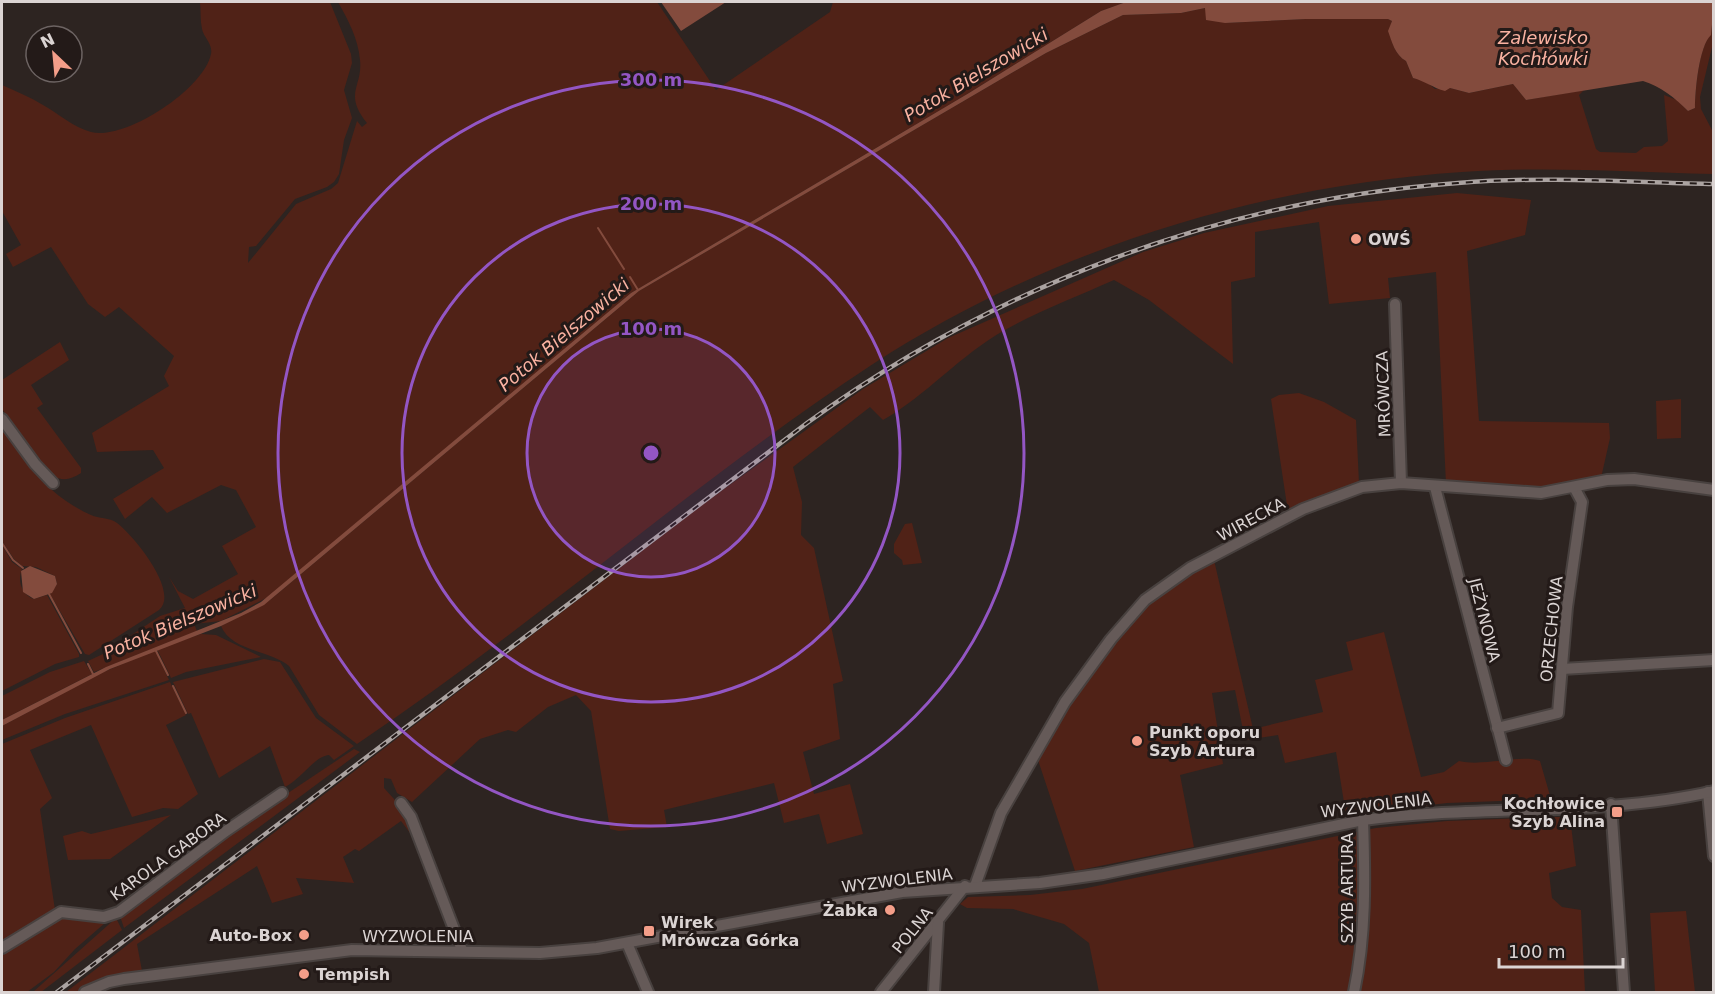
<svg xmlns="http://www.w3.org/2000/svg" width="1715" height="994" viewBox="0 0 1715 994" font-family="'DejaVu Sans',sans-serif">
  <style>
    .green { fill: #502217 }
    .water { fill: #834b3d }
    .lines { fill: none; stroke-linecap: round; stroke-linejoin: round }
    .stream { stroke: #834b3d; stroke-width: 2 }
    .minor-casing { stroke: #48413f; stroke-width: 14 }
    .minor { stroke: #655a58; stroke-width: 10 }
    .rail-casing { stroke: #aba3a1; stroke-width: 4.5 }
    .rail { stroke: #231a18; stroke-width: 2; stroke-dasharray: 7; stroke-linecap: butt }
    .ring { fill: none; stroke: #9356c4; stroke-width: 3 }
    .poi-dot { fill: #f49e89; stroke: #231a18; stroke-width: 2 }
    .labels { text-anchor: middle; stroke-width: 6; stroke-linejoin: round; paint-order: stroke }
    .poi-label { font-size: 16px; font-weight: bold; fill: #dbd4d3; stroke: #231a18; text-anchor: start }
    .street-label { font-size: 16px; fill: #dbd4d3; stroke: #231a18 }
    .water-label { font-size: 18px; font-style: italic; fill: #fab2a1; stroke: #231a18 }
    .centre { fill: #9356c4; stroke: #231a18; stroke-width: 3 }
    .ring-label { font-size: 18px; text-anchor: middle; font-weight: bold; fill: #9356c4; stroke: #231a18; stroke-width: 6; stroke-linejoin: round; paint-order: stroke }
  </style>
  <rect width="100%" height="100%" fill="#2d2421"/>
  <!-- green -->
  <g class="green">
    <path d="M 200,2 L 330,2 L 351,54 L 352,63 L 344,90 L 352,118 L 344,140 L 339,174 L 334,182 L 327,187 L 295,199 L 256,246 L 249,247 L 248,263 L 296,204 L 331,189 L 338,183 L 357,121 L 362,127 L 367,123 C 343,93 363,87 360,60 C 358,38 348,20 338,2 L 657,2 L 716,90 L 830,12 L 833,2 L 1126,2 L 1101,11 L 969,93 L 631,293 L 268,597 L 221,621 L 194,624 L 197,631 L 94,672 L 88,661 L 103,654 L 160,616 L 185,608 L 169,577 L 178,591 L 193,599 L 238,574 L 222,546 L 256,527 L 236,490 L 221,485 L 167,513 L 152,497 L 125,519 L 113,499 L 164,468 L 153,450 L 97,452 L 92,433 L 169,386 L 164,376 L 174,356 L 119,307 L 105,317 L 88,304 L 51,247 L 13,267 L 6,254 L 21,245 L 2,211 L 2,85 C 15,91 30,97 43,105 C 59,114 73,127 91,132 C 125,141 204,89 211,54 C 213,44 204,38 202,29 C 200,20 201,11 200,2 Z"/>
    <path d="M 1713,4 L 1713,43 L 1700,97 L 1701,109 L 1713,132 L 1713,174 C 1630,172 1545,166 1462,172 C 1256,186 1047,251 873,364 C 695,481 535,625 357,744 L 319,715 L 289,666 C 270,650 231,651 221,626 L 270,600 L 639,291 L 1046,53 L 1123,15 L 1181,13 L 1205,8 L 1225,23 L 1306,19 L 1388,19 L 1392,21 L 1389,31 C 1392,42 1395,55 1406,61 L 1413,78 L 1424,80 L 1435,89 L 1450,88 L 1469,93 L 1513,84 L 1526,100 L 1584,90 L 1579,95 L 1596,149 L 1600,152 L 1636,153 L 1644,147 L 1662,146 L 1668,141 L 1664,95 L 1677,100 L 1688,111 L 1695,108 C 1695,91 1699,46 1711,34 Z"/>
    <path d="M 1457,193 L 1531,200 L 1525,235 L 1467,251 L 1479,421 L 1609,423 L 1610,438 L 1601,478 L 1548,489 L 1446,484 L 1436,272 L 1388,278 L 1390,298 L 1329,304 L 1319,222 L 1255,232 L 1255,277 L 1231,282 L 1233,364 L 1149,300 L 1114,280 C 1078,296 1039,311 1005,330 C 960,355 927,395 883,420 L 870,407 L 793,467 L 802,502 L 801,535 L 814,548 L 843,681 L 833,684 L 840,739 L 803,752 L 814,794 L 850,784 L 863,834 L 827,844 L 819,814 L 784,823 L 774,783 L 664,810 L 667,827 L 619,831 L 610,829 L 591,711 L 576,695 L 548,707 L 516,732 L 508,730 L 480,739 L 412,802 L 397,793 L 391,779 L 384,778 L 384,788 L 404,810 L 419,845 L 401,821 L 359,851 L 355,849 L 343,857 L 354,883 L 296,878 L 303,894 L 272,903 L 257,866 L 137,944 L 142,971 L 109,977 L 77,992 L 66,992 L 706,502 L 863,389 L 948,338 L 1143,252 L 1204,233 L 1328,206 Z"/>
    <path d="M 60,342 L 69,360 L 31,385 L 43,404 L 37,408 L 81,468 L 81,473 C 70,480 64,481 51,476 L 2,409 L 2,380 Z"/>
    <path d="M 1299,393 L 1324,402 L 1356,420 L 1359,483 L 1288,512 L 1271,399 L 1279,395 Z"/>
    <path d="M 1681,399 L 1681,438 L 1657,439 L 1656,401 Z"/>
    <path d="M 2,425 C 19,445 32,472 52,490 C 62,499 79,510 91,515 C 99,519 109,517 117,523 C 134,536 180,592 159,610 L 89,655 L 85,654 L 50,594 L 57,584 L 55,576 L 36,567 L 22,566 L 14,559 L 2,541 Z"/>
    <path d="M 912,523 L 922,563 L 903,565 L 902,560 L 894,553 L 894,544 L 905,524 Z"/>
    <path d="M 2,545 L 12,562 L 22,569 C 17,581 22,595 34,599 L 47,595 L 79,654 L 79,657 L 55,664 L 2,691 Z"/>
    <path d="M 1214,560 L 1253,729 L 1323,712 L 1315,680 L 1353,670 L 1346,642 L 1384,632 L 1421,777 L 1444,772 L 1459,761 C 1484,767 1520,754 1540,761 L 1551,799 L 1447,803 L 1346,815 L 1336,752 L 1285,763 L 1278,735 L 1245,740 L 1235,690 L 1212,693 L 1223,764 L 1180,775 L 1194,847 L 1075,871 L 1037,757 C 1066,706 1116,627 1162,591 C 1177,579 1197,570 1214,560 Z"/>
    <path d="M 201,634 L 216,635 L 261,657 L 186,672 L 171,678 L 157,649 Z"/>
    <path d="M 155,650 L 169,680 L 65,714 L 2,740 L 2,726 L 99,674 Z"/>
    <path d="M 264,659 L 280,662 L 316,718 L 354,746 L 334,760 L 329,755 C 315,756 301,779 285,787 L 270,746 L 219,778 L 191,713 L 188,714 L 173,682 Z"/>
    <path d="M 84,661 L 92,674 L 2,720 L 2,696 L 50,672 Z"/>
    <path d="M 170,682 L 186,715 L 166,725 L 198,794 L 178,809 L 163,808 L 132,817 L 91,725 L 30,750 L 52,798 L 40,809 L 55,910 L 2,943 L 2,744 L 65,718 Z"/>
    <path d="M 354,749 L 360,752 L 124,928 L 119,913 L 282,797 Z"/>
    <path d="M 171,815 L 110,859 L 68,860 L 63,836 L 82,831 L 91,834 Z"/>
    <path d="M 1556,817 L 1570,817 L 1576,866 L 1549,873 L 1552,898 L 1562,907 L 1581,910 L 1585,992 L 1099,992 L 1089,943 L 1064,924 L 1013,909 L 967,908 L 960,904 L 968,897 L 1030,895 L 1082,889 L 1376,828 L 1447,821 Z"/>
    <path d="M 1686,911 L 1695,992 L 1655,992 L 1650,913 Z"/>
    <path d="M 113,916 L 75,949 L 54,972 L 27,992 L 2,992 L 2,952 L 56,917 Z"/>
    <path d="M 116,918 L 122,930 L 41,992 L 33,992 Z"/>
  </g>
  <!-- water -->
  <g class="water">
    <path d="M 661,2 L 726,2 L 681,31 Z"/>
    <path d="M 1126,2 L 1713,2 L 1714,4 L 1711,35 C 1699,46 1695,91 1695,108 L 1688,111 C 1675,98 1660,86 1643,81 L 1526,100 L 1513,84 L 1469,93 L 1450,88 L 1445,91 C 1433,88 1425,81 1413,78 L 1406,61 C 1395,55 1392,42 1388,31 L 1392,21 L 1388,19 L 1306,19 L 1225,23 L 1206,20 L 1205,8 L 1181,13 L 1123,15 L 1046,53 L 639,291 L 264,605 L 221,626 L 110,669 L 2,726 L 2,720 L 106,667 L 241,613 L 261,602 L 631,293 L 969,93 L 1101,11 Z"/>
    <path d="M 30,566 L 55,576 L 57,584 L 52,593 L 34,599 L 23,592 L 21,571 Z"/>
  </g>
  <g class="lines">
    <!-- stream -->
    <g class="stream">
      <path d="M 598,228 L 624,269"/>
      <path d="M 630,277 L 638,290"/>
      <path d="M 2,543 L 13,560 L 23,568"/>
      <path d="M 49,594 L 81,653"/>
      <path d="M 155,649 L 168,675"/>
      <path d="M 88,664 L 93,674"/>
      <path d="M 173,686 L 186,713"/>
    </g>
    <!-- minor casing -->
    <g class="minor-casing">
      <g id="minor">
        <path d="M 1395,304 L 1401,483"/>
        <path d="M 2,419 L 35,464 L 53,483"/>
        <path d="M 1435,487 L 1506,760"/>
        <path d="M 1562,669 L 1714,660"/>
        <path d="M 1497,728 L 1558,713 L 1567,607 L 1582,502 L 1574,487"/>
        <path d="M 1708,792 L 1714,856"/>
        <path d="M 401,803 L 411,817 L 462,950"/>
        <path d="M 1611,804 L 1624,992"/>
        <path d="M 975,886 L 1001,813 L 1065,702 L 1111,639 L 1145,600 L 1190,568 L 1303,509 L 1362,487 L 1401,483 L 1541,493 L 1607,480 L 1634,479 L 1714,490"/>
        <path d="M 627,943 L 648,992"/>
        <path d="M 2,948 L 61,912 L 104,917 L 119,912 L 226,831 L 282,793"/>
        <path d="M 85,992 L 109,982 L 124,979 L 352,950 L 540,953 L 597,948 L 902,892 L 1040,883 L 1103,874 L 1363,820 C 1477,805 1601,817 1714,791"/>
        <path d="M 881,992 L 965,886"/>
        <path d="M 934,992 L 938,923"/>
        <path d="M 1354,992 C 1366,935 1365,879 1363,820"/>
      </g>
    </g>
    <!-- minor -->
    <use href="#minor" class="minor"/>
    <!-- rail casing -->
    <g class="rail-casing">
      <path id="rail" d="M 57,992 L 807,423 C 998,285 1222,200 1458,183 C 1543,176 1629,182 1714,184"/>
    </g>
    <!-- rail -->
    <use href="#rail" class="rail"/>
  </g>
  <!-- distance rings -->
  <circle cx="651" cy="453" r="124" fill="#9356c4" fill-opacity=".12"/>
  <g class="ring">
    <circle cx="651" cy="453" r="124"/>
    <circle cx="651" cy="453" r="249"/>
    <circle cx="651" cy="453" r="373"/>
  </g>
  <!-- markers -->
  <g class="poi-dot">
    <circle cx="1356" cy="239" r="6"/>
    <circle cx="1137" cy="741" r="6"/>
    <rect x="1611" y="806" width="12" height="12" rx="3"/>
    <circle cx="890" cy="910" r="6"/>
    <rect x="643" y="925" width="12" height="12" rx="3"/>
    <circle cx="304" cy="935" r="6"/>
    <circle cx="304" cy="974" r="6"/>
  </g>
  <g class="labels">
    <!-- poi labels -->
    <g class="poi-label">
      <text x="1368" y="245">OWŚ</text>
      <text x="1149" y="738">Punkt oporu<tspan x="1149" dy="18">Szyb Artura</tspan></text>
      <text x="1605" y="809" text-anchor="end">Kochłowice<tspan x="1605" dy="18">Szyb Alina</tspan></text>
      <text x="878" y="916" text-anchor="end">Żabka</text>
      <text x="661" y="928">Wirek<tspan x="661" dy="18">Mrówcza Górka</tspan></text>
      <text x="292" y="941" text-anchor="end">Auto-Box</text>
      <text x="316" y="980">Tempish</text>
    </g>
    <!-- street labels -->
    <g class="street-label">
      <text transform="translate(1383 394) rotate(-92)" y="6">MRÓWCZA</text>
      <text transform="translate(1251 519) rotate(-28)" y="6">WIRECKA</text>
      <text transform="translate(1485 620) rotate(76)" y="6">JEŻYNOWA</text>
      <text transform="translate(1551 629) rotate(-84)" y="6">ORZECHOWA</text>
      <text transform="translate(1376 805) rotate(-7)" y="6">WYZWOLENIA</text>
      <text transform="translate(168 856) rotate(-36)" y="6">KAROLA GABORA</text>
      <text transform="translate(897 880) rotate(-7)" y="6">WYZWOLENIA</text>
      <text transform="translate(1347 888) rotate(-90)" y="6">SZYB ARTURA</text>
      <text transform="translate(912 930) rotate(-51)" y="6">POLNA</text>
      <text x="418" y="942">WYZWOLENIA</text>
    </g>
    <!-- water labels -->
    <g class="water-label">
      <text x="1543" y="44">Zalewisko<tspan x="1543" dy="21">Kochłówki</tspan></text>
      <text transform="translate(976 75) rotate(-31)" y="6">Potok Bielszowicki</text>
      <text transform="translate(564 335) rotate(-40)" y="6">Potok Bielszowicki</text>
      <text transform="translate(180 622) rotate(-23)" y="6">Potok Bielszowicki</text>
    </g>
  </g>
  <circle cx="651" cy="453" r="9" class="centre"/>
  <g class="ring-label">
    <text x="651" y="86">300 m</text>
    <text x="651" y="210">200 m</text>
    <text x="651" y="335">100 m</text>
  </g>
  <!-- border -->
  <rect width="1715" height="994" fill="none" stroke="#dbd4d3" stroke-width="6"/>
  <!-- north arrow -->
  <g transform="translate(54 54) rotate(334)"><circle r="28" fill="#231a18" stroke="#6d6463" stroke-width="1.5"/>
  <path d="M0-4.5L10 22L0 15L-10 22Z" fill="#f49e89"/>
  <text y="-9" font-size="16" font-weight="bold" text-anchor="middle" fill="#dbd4d3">N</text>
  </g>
  <!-- scale -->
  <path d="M1499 958v9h124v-9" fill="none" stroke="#dbd4d3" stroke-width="3"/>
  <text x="1508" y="958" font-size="18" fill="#dbd4d3" stroke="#231a18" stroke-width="4.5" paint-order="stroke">100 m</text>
</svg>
